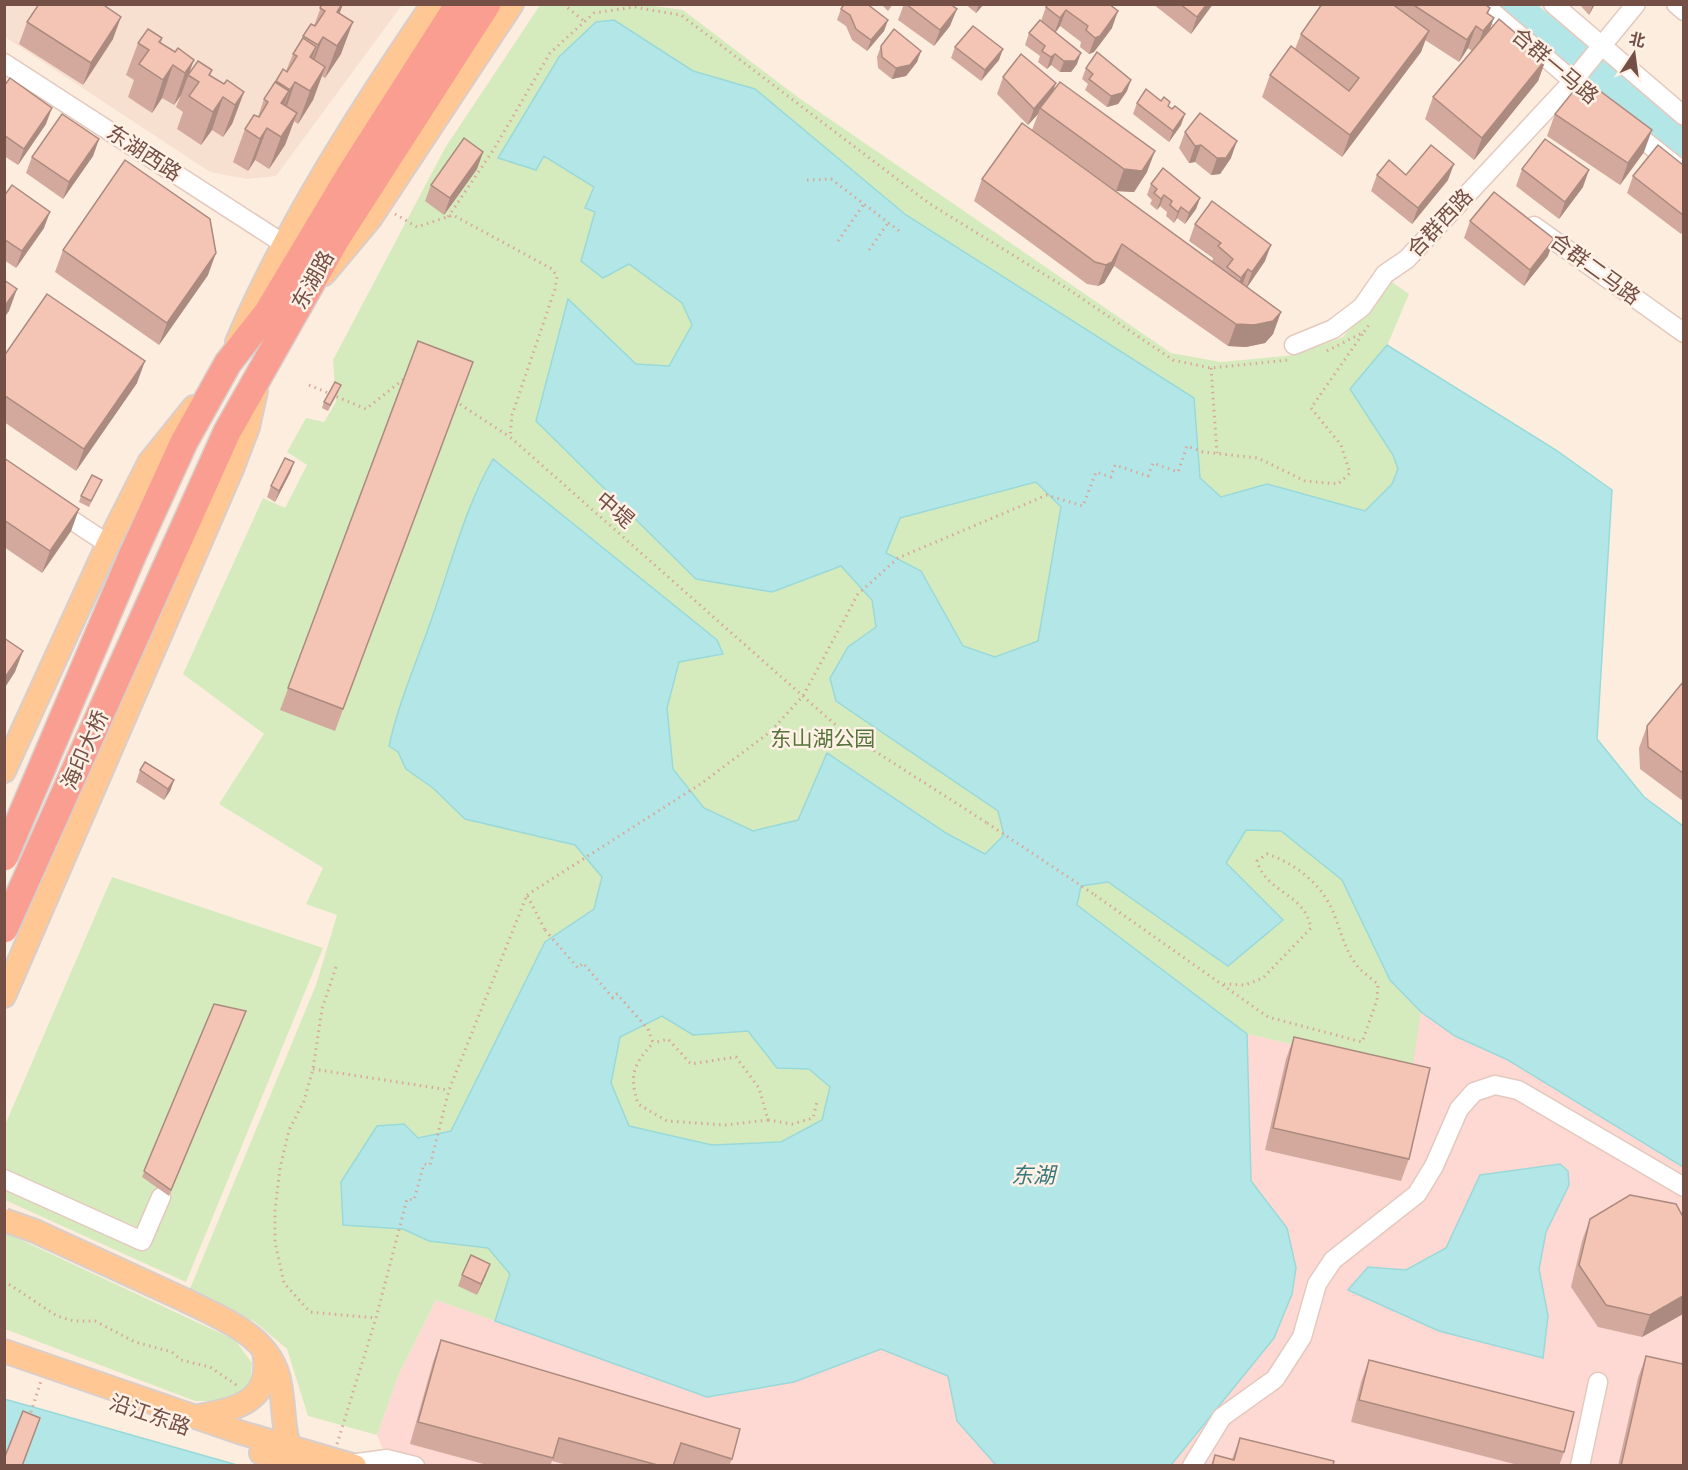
<svg xmlns="http://www.w3.org/2000/svg" width="1688" height="1470" viewBox="0 0 1688 1470" font-family="'DejaVu Sans','Noto Sans SC',sans-serif">
  <style>
    .residential { fill: #f7e0d0 }
    .commercial { fill: #fed8d2 }
    .green { fill: #d6ebbd }
    .water { fill: #b3e7e7; stroke: #99d9d9; stroke-width: 1.5; fill-rule: evenodd }
    .lines { fill: none; stroke-linecap: round; stroke-linejoin: round }
    .river { stroke: #b3e7e7; stroke-width: 27 }
    .minor-casing { stroke: #e3c9be; stroke-width: 21 }
    .major-casing { stroke: #d8cecb; stroke-width: 26 }
    .highway-casing { stroke: #d8cecb; stroke-width: 30 }
    .path { stroke: #d8a899; stroke-width: 3; stroke-dasharray: 1.5 4.5; stroke-linecap: butt }
    .minor { stroke: #fff; stroke-width: 18 }
    .major { stroke: #ffc794; stroke-width: 22 }
    .highway { stroke: #fb9e92; stroke-width: 27 }
    .major-bridge-casing { stroke: #d8cecb; stroke-width: 26; stroke-linecap: butt }
    .highway-bridge-casing { stroke: #d8cecb; stroke-width: 30; stroke-linecap: butt }
    .path-bridge { stroke: #d8a899; stroke-width: 3; stroke-dasharray: 1.5 4.5; stroke-linecap: butt }
    .major-bridge { stroke: #ffc794; stroke-width: 22 }
    .highway-bridge { stroke: #fb9e92; stroke-width: 27 }
    .wall { fill: #d2a99c }
    .shaded-wall { fill: #ab8a7f }
    .building { fill: #f4c5b5; stroke: #ab8a7f; stroke-width: 1.5 }
    .labels { text-anchor: middle; stroke-width: 5; stroke-linejoin: round; paint-order: stroke }
    .street-label { font-size: 21px; fill: #744f46; stroke: #fff1e6 }
    .park-label { font-size: 21px; fill: #55743b; stroke: #fff1e6 }
    .water-label { font-size: 22px; font-style: italic; fill: #3a797b; stroke: #fff1e6 }
  </style>
  <rect width="100%" height="100%" fill="#fdeddf"/>
  <!-- residential -->
  <path class="residential" d="M 4,5 L 402,5 L 276,176 L 247,179 L 210,172 L 5,37 Z"/>
  <!-- commercial -->
  <g class="commercial">
    <path d="M 1421,1012 L 1455,1036 L 1508,1060 L 1683,1167 L 1683,1465 L 1171,1466 L 1274,1338 L 1292,1294 L 1296,1268 L 1287,1228 L 1251,1181 L 1247,1034 L 1411,1071 Z"/>
    <path d="M 436,1300 L 707,1397 L 794,1382 L 881,1349 L 948,1376 L 957,1421 L 996,1465 L 386,1466 L 387,1459 L 377,1435 L 399,1374 Z"/>
  </g>
  <!-- green -->
  <g class="green">
    <path d="M 540,5 L 647,5 L 683,10 L 799,98 L 1171,353 L 1221,362 L 1295,355 L 1343,337 L 1389,280 L 1409,294 L 1387,346 L 1556,450 L 1421,1012 L 1412,1071 L 1247,1034 L 1251,1181 L 1287,1228 L 996,1465 L 957,1421 L 948,1376 L 881,1349 L 794,1382 L 707,1397 L 436,1300 L 399,1374 L 377,1435 L 308,1416 L 287,1349 L 255,1322 L 189,1291 L 316,985 L 337,915 L 306,904 L 323,868 L 219,804 L 264,734 L 183,674 L 263,498 L 285,508 L 307,465 L 287,452 L 306,418 L 324,422 L 336,402 L 333,360 L 445,148 Z"/>
    <path d="M 112,877 L 323,948 L 186,1282 L 5,1200 L 5,1125 Z"/>
    <path d="M 4,1232 L 235,1340 L 252,1363 L 250,1388 L 225,1401 L 195,1401 L 5,1329 Z"/>
  </g>
  <!-- water -->
  <g class="water">
    <path d="M 614,20 L 693,71 L 755,89 L 906,215 L 1194,398 L 1200,478 L 1221,497 L 1267,484 L 1365,511 L 1392,484 L 1398,469 L 1393,455 L 1350,389 L 1387,345 L 1556,450 L 1612,490 L 1597,739 L 1644,797 L 1683,826 L 1683,1167 L 1508,1060 L 1455,1036 L 1421,1012 L 1390,980 L 1342,880 L 1281,831 L 1246,830 L 1226,863 L 1283,920 L 1228,966 L 1108,882 L 1081,886 L 1077,905 L 1247,1034 L 1251,1181 L 1287,1228 L 1296,1268 L 1292,1294 L 1274,1338 L 1171,1465 L 996,1465 L 957,1421 L 948,1376 L 881,1349 L 794,1382 L 707,1397 L 495,1321 L 510,1274 L 488,1248 L 429,1241 L 403,1229 L 343,1225 L 341,1182 L 377,1126 L 404,1124 L 418,1138 L 451,1131 L 545,942 L 594,909 L 602,877 L 575,845 L 465,819 L 433,788 L 406,769 L 398,752 L 389,746 C 399,700 419,657 434,612 C 452,560 466,506 493,459 L 717,640 L 723,654 L 679,662 L 667,708 L 673,769 L 704,808 L 753,831 L 798,820 L 827,753 L 946,833 L 985,854 L 1004,835 L 998,811 L 836,701 L 830,678 L 848,647 L 876,627 L 872,600 L 841,566 L 772,592 L 696,579 L 536,421 L 568,299 L 636,364 L 669,366 L 692,325 L 682,303 L 629,264 L 603,278 L 581,261 L 595,212 L 585,208 L 594,187 L 544,156 L 536,170 L 498,158 L 559,57 L 596,22 ZM 1036,482 L 1061,507 L 1038,641 L 995,657 L 963,646 L 921,571 L 886,553 L 900,518 ZM 662,1016 L 693,1035 L 748,1031 L 777,1068 L 809,1069 L 830,1087 L 822,1120 L 781,1142 L 712,1145 L 629,1126 L 611,1083 L 620,1037 Z"/>
    <path d="M 1560,1164 L 1568,1171 L 1569,1185 L 1546,1232 L 1539,1269 L 1548,1316 L 1543,1358 L 1439,1331 L 1348,1290 L 1368,1267 L 1406,1270 L 1446,1248 L 1480,1175 Z"/>
    <path d="M 4,1399 L 33,1407 L 237,1465 L 5,1465 Z"/>
  </g>
  <g class="lines">
    <!-- river -->
    <path class="river" d="M 1515,4 L 1684,143"/>
    <!-- minor casing -->
    <g class="minor-casing">
      <g id="minor">
        <path d="M 1483,4 L 1607,110"/>
        <path d="M 1553,4 L 1684,116"/>
        <path d="M 1676,4 L 1684,11"/>
        <path d="M 4,63 L 284,244"/>
        <path d="M 1628,128 L 1684,172"/>
        <path d="M 1534,226 L 1684,333"/>
        <path d="M 1294,345 L 1333,329 L 1362,307 L 1385,274 L 1407,259 L 1572,82 L 1636,4"/>
        <path d="M 55,509 L 108,544"/>
        <path d="M 4,1179 L 142,1241 L 161,1197"/>
        <path d="M 350,1464 L 387,1459 L 415,1466"/>
        <path d="M 1192,1466 L 1222,1417 L 1275,1379 L 1302,1337 L 1317,1284 L 1333,1260 L 1417,1194 L 1434,1166 L 1459,1109 L 1474,1092 L 1495,1085 L 1518,1090 L 1684,1187"/>
        <path d="M 1580,1466 L 1598,1382"/>
      </g>
    </g>
    <!-- major casing -->
    <g class="major-casing">
      <g id="major">
        <path d="M 324,274 L 370,219 L 512,4"/>
        <path d="M 237,342 C 288,223 360,111 433,4"/>
        <path d="M 4,771 L 108,544 L 149,463 L 194,407"/>
        <path d="M 4,996 L 232,469 L 248,427 L 256,391"/>
        <path d="M 187,1301 C 225,1320 272,1337 280,1384 C 285,1410 282,1432 293,1457"/>
        <path d="M 4,1351 L 239,1432 L 355,1466"/>
        <path d="M 199,1416 C 238,1409 273,1401 264,1351"/>
        <path d="M 261,1453 L 297,1466"/>
      </g>
    </g>
    <!-- highway casing -->
    <g class="highway-casing">
      <g id="highway">
        <path d="M 132,556 L 184,442 L 228,363 L 268,312 L 351,173 L 459,4"/>
        <path d="M 165,570 L 227,432 L 336,239 L 487,4"/>
      </g>
    </g>
    <!-- path -->
    <g class="path">
      <path d="M 563,4 L 584,21"/>
      <path d="M 807,180 L 831,179 L 902,233"/>
      <path d="M 395,214 L 417,227 L 453,215 L 552,269 L 557,276 L 555,289 L 512,415 L 510,437 L 839,728 L 987,823"/>
      <path d="M 448,217 L 494,149 L 550,53 L 594,13 L 634,7 L 681,15 L 930,204 L 1068,289 L 1173,360 L 1211,368 L 1289,360"/>
      <path d="M 838,241 L 864,204"/>
      <path d="M 869,250 L 888,223"/>
      <path d="M 1327,351 L 1364,332 L 1371,322"/>
      <path d="M 1211,368 L 1217,453"/>
      <path d="M 309,385 L 366,409 L 405,378"/>
      <path d="M 455,401 L 510,437"/>
      <path d="M 527,895 L 702,783 L 770,732 L 803,696 L 858,594 L 898,558 L 1047,495 L 1083,506 L 1096,472 L 1111,477 L 1115,465 L 1148,476 L 1153,463 L 1178,472 L 1187,446 L 1203,452 L 1258,458 L 1305,481 L 1338,484 L 1350,473 L 1341,445 L 1311,408 L 1364,332"/>
      <path d="M 1095,895 L 1268,1017 L 1362,1042 L 1377,1000 L 1378,984 C 1372,979 1365,974 1360,969 C 1346,954 1341,932 1334,914 C 1323,885 1295,863 1267,854 L 1257,861 C 1267,894 1304,892 1311,928 L 1263,978 L 1245,985 L 1224,984"/>
      <path d="M 336,967 L 322,1009 L 313,1069 L 304,1101 L 289,1130 L 280,1168 L 275,1210 L 275,1242 L 284,1283 L 310,1312 L 376,1318"/>
      <path d="M 648,1029 L 653,1043 C 633,1065 629,1075 638,1104 L 667,1121 L 725,1125 L 768,1120 L 759,1088 L 736,1057 L 691,1064 L 668,1039 L 653,1043"/>
      <path d="M 313,1069 L 449,1090"/>
      <path d="M 768,1120 L 792,1124 L 813,1118 L 817,1102"/>
      <path d="M 4,1281 L 57,1316 L 74,1321 L 95,1321 L 135,1342 L 172,1352 L 181,1360 L 210,1367 L 238,1386"/>
      <path d="M 29,1418 L 41,1381"/>
      <path d="M 337,1444 L 376,1318 L 407,1199 L 414,1200 L 424,1164 L 430,1165 L 449,1090 L 527,895 L 545,930"/>
    </g>
    <!-- minor -->
    <use href="#minor" class="minor"/>
    <!-- major -->
    <use href="#major" class="major"/>
    <!-- highway -->
    <use href="#highway" class="highway"/>
    <!-- major-bridge casing -->
    <g class="major-bridge-casing">
      <path id="major-bridge" d="M 4,1220 L 35,1231 L 187,1301"/>
    </g>
    <!-- highway-bridge casing -->
    <g class="highway-bridge-casing">
      <g id="highway-bridge">
        <path d="M 4,857 L 132,556"/>
        <path d="M 4,929 L 165,570"/>
      </g>
    </g>
    <!-- path-bridge -->
    <g class="path-bridge">
      <path d="M 987,823 L 1095,895"/>
      <path d="M 545,930 L 578,968 L 583,963 L 613,998 L 617,994 L 648,1029"/>
    </g>
    <!-- major-bridge -->
    <use href="#major-bridge" class="major-bridge"/>
    <!-- highway-bridge -->
    <use href="#highway-bridge" class="highway-bridge"/>
  </g>
  <!-- wall -->
  <g class="wall">
    <path d="M 322,4 L 343,4 L 339,14 L 341,54 L 325,78 L 322,76 L 313,100 L 298,124 L 294,121 L 285,145 L 269,169 L 255,160 L 248,171 L 233,162 L 245,129 L 258,117 L 264,99 L 283,69 L 286,71 L 293,54 L 303,36 L 314,26 Z"/>
    <path d="M 881,4 L 893,4 L 888,11 Z"/>
    <path d="M 904,4 L 950,4 L 950,26 L 934,46 L 898,20 Z"/>
    <path d="M 965,4 L 984,4 L 976,13 Z"/>
    <path d="M 1109,4 L 1112,28 L 1094,52 L 1089,54 L 1080,47 L 1081,42 L 1060,26 L 1056,32 L 1077,64 L 1071,72 L 1060,72 L 1051,65 L 1047,69 L 1038,62 L 1040,56 L 1025,45 L 1029,33 L 1041,21 L 1046,7 Z"/>
    <path d="M 1153,4 L 1213,4 L 1191,34 Z"/>
    <path d="M 1322,4 L 1484,4 L 1490,8 L 1488,13 L 1490,29 L 1546,59 L 1538,81 L 1474,160 L 1425,119 L 1433,97 L 1472,51 L 1468,48 L 1459,62 L 1425,40 L 1421,52 L 1342,157 L 1262,97 L 1270,75 L 1295,49 L 1301,34 Z"/>
    <path d="M 1579,4 L 1595,4 L 1589,15 Z"/>
    <path d="M 841,9 L 888,20 L 884,31 L 867,51 L 852,40 L 846,26 L 837,20 Z"/>
    <path d="M 27,22 L 113,39 L 83,85 L 19,44 Z"/>
    <path d="M 162,38 L 161,43 L 190,72 L 212,70 L 210,75 L 224,84 L 244,92 L 232,124 L 223,137 L 212,130 L 201,145 L 177,129 L 183,112 L 176,107 L 181,95 L 174,105 L 162,98 L 152,113 L 128,97 L 134,80 L 126,75 L 138,43 Z"/>
    <path d="M 881,46 L 921,51 L 917,62 L 906,76 L 892,79 L 878,68 L 877,57 Z"/>
    <path d="M 955,47 L 999,60 L 981,81 L 951,58 Z"/>
    <path d="M 1086,68 L 1127,91 L 1118,104 L 1107,107 L 1085,90 L 1088,84 L 1082,79 Z"/>
    <path d="M 1003,77 L 1056,83 L 1053,91 L 1147,172 L 1134,192 L 1116,191 L 1032,130 L 1038,114 L 1028,125 L 997,94 Z"/>
    <path d="M 4,86 L 46,124 L 18,165 L 4,156 Z"/>
    <path d="M 1137,103 L 1169,107 L 1172,109 L 1181,125 L 1169,142 L 1133,114 Z"/>
    <path d="M 1555,114 L 1644,152 L 1620,185 L 1547,136 Z"/>
    <path d="M 1185,132 L 1231,158 L 1220,174 L 1211,175 L 1195,162 L 1189,163 L 1179,148 Z"/>
    <path d="M 99,139 L 93,156 L 63,199 L 26,173 L 32,157 Z"/>
    <path d="M 483,152 L 477,169 L 444,215 L 425,201 L 431,185 Z"/>
    <path d="M 1683,165 L 1683,231 L 1681,234 L 1627,193 L 1633,176 Z"/>
    <path d="M 1522,169 L 1583,187 L 1559,219 L 1516,186 Z"/>
    <path d="M 1377,175 L 1406,175 L 1448,180 L 1412,224 L 1371,191 Z"/>
    <path d="M 982,179 L 1212,262 L 1213,258 L 1189,241 L 1195,224 L 1265,261 L 1247,287 L 1281,312 L 1273,334 L 1265,343 L 1246,347 L 1228,346 L 1114,266 L 1104,283 L 1098,286 L 1087,284 L 974,201 Z"/>
    <path d="M 1151,184 L 1200,198 L 1196,209 L 1185,224 L 1177,218 L 1174,223 L 1166,216 L 1167,212 L 1160,206 L 1157,210 L 1150,204 L 1152,200 L 1147,195 Z"/>
    <path d="M 4,196 L 44,228 L 16,268 L 4,260 Z"/>
    <path d="M 1470,221 L 1548,256 L 1524,286 L 1464,238 Z"/>
    <path d="M 63,250 L 208,275 L 159,345 L 55,272 Z"/>
    <path d="M 418,341 L 473,362 L 335,731 L 280,710 Z"/>
    <path d="M 4,356 L 137,383 L 76,471 L 4,422 Z"/>
    <path d="M 339,391 L 328,411 L 322,408 L 324,402 Z"/>
    <path d="M 4,458 L 79,509 L 71,531 L 42,573 L 4,547 Z"/>
    <path d="M 294,462 L 290,473 L 275,502 L 267,497 L 271,486 Z"/>
    <path d="M 102,480 L 89,507 L 79,502 L 81,496 Z"/>
    <path d="M 1683,682 L 1683,801 L 1640,769 L 1639,748 L 1647,726 Z"/>
    <path d="M 140,770 L 174,780 L 170,791 L 164,800 L 136,782 Z"/>
    <path d="M 214,1004 L 246,1011 L 169,1196 L 142,1177 Z"/>
    <path d="M 1294,1037 L 1409,1159 L 1401,1181 L 1265,1150 L 1286,1059 Z"/>
    <path d="M 1683,1217 L 1683,1314 L 1642,1337 L 1598,1327 L 1571,1287 L 1582,1241 L 1590,1219 Z"/>
    <path d="M 462,1275 L 486,1275 L 477,1295 L 458,1286 Z"/>
    <path d="M 441,1340 L 732,1459 L 729,1466 L 676,1466 L 673,1465 L 673,1466 L 571,1466 L 552,1461 L 550,1466 L 491,1466 L 410,1444 L 433,1362 Z"/>
    <path d="M 1646,1356 L 1683,1466 L 1618,1466 L 1638,1378 Z"/>
    <path d="M 1369,1360 L 1564,1452 L 1559,1466 L 1522,1466 L 1351,1422 L 1361,1382 Z"/>
    <path d="M 1240,1438 L 1333,1466 L 1211,1466 L 1215,1455 L 1232,1459 Z"/>
  </g>
  <!-- shaded-wall -->
  <g class="shaded-wall">
    <path d="M 342,4 L 343,4 L 332,34 L 337,12 Z"/>
    <path d="M 979,4 L 984,4 L 976,13 Z"/>
    <path d="M 1207,4 L 1213,4 L 1191,34 L 1197,17 Z"/>
    <path d="M 1593,4 L 1595,4 L 1589,15 Z"/>
    <path d="M 957,9 L 950,26 L 934,46 L 940,30 Z"/>
    <path d="M 1066,10 L 1060,26 L 1054,34 L 1060,18 Z"/>
    <path d="M 1118,11 L 1112,28 L 1094,52 L 1089,54 L 1095,38 Z"/>
    <path d="M 121,17 L 113,39 L 83,85 L 91,63 Z"/>
    <path d="M 1494,18 L 1486,40 L 1475,53 L 1483,31 Z"/>
    <path d="M 888,20 L 884,31 L 867,51 L 871,40 Z"/>
    <path d="M 353,22 L 341,54 L 325,78 L 337,46 Z"/>
    <path d="M 1476,26 L 1468,48 L 1459,62 L 1467,40 Z"/>
    <path d="M 1429,31 L 1421,52 L 1342,157 L 1350,135 Z"/>
    <path d="M 323,37 L 311,69 L 306,77 L 318,45 Z"/>
    <path d="M 316,47 L 305,79 L 310,57 Z"/>
    <path d="M 1003,49 L 999,60 L 981,81 L 985,70 Z"/>
    <path d="M 921,51 L 917,62 L 906,76 L 892,79 L 896,68 Z"/>
    <path d="M 1081,53 L 1077,64 L 1071,72 L 1060,72 L 1064,61 Z"/>
    <path d="M 1055,54 L 1051,65 L 1047,69 L 1051,57 Z"/>
    <path d="M 1546,59 L 1538,81 L 1474,160 L 1482,138 Z"/>
    <path d="M 194,60 L 181,95 L 174,105 L 185,73 Z"/>
    <path d="M 173,65 L 162,98 L 152,113 L 163,80 Z"/>
    <path d="M 325,67 L 313,100 L 298,124 L 310,91 Z"/>
    <path d="M 1131,80 L 1127,91 L 1118,104 L 1107,107 L 1111,96 Z"/>
    <path d="M 295,82 L 284,115 L 278,123 L 290,90 Z"/>
    <path d="M 1056,83 L 1050,99 L 1040,108 L 1038,114 L 1028,125 L 1034,109 Z"/>
    <path d="M 289,91 L 277,124 L 281,103 Z"/>
    <path d="M 244,92 L 232,124 L 223,137 L 235,105 Z"/>
    <path d="M 223,97 L 212,130 L 201,145 L 213,112 Z"/>
    <path d="M 52,108 L 46,124 L 18,165 L 24,149 Z"/>
    <path d="M 297,113 L 285,145 L 269,169 L 281,137 Z"/>
    <path d="M 1185,114 L 1181,125 L 1169,142 L 1173,131 Z"/>
    <path d="M 267,128 L 255,160 L 248,171 L 260,139 Z"/>
    <path d="M 1652,130 L 1644,152 L 1620,185 L 1628,163 Z"/>
    <path d="M 99,139 L 93,156 L 63,199 L 69,182 Z"/>
    <path d="M 1237,141 L 1231,158 L 1220,174 L 1211,175 L 1217,158 Z"/>
    <path d="M 1201,145 L 1195,162 L 1189,163 L 1195,146 Z"/>
    <path d="M 1155,151 L 1147,172 L 1134,192 L 1116,191 L 1124,169 Z"/>
    <path d="M 483,152 L 477,169 L 444,215 L 450,198 Z"/>
    <path d="M 1454,164 L 1448,180 L 1412,224 L 1418,208 Z"/>
    <path d="M 1589,170 L 1583,187 L 1559,219 L 1565,202 Z"/>
    <path d="M 1164,195 L 1160,206 L 1157,210 L 1161,199 Z"/>
    <path d="M 1200,198 L 1196,209 L 1185,224 L 1189,213 Z"/>
    <path d="M 1181,207 L 1177,218 L 1174,223 L 1178,212 Z"/>
    <path d="M 50,212 L 44,228 L 16,268 L 22,251 Z"/>
    <path d="M 1554,239 L 1548,256 L 1524,286 L 1530,270 Z"/>
    <path d="M 1122,244 L 1114,266 L 1104,283 L 1098,286 L 1106,265 Z"/>
    <path d="M 1271,245 L 1265,261 L 1246,289 L 1252,272 Z"/>
    <path d="M 216,253 L 208,275 L 159,345 L 167,323 Z"/>
    <path d="M 1248,269 L 1242,286 L 1235,294 L 1241,278 Z"/>
    <path d="M 17,289 L 9,311 L 4,318 L 4,307 Z"/>
    <path d="M 1281,312 L 1273,334 L 1265,343 L 1246,347 L 1228,346 L 1236,324 Z"/>
    <path d="M 145,361 L 137,383 L 76,471 L 84,449 Z"/>
    <path d="M 294,462 L 290,473 L 275,502 L 279,491 Z"/>
    <path d="M 79,509 L 71,531 L 42,573 L 50,551 Z"/>
    <path d="M 23,651 L 15,672 L 4,689 L 4,679 Z"/>
    <path d="M 174,780 L 170,791 L 164,800 L 168,789 Z"/>
    <path d="M 490,1264 L 486,1275 L 477,1295 L 481,1284 Z"/>
    <path d="M 1683,1296 L 1683,1314 L 1642,1337 L 1650,1315 Z"/>
  </g>
  <!-- building -->
  <g class="building">
    <path d="M 39,4 L 102,4 L 121,17 L 91,63 L 27,22 Z"/>
    <path d="M 322,4 L 342,4 L 337,12 L 353,22 L 337,46 L 323,37 L 318,45 L 303,36 L 311,24 L 315,26 L 325,11 L 320,8 Z"/>
    <path d="M 844,4 L 867,4 L 888,20 L 871,40 L 856,29 L 850,15 L 841,9 Z"/>
    <path d="M 906,4 L 950,4 L 957,9 L 940,30 Z"/>
    <path d="M 1048,4 L 1109,4 L 1118,11 L 1100,36 L 1095,38 L 1086,30 L 1088,26 L 1066,10 L 1060,18 L 1046,7 Z"/>
    <path d="M 1180,4 L 1207,4 L 1197,17 Z"/>
    <path d="M 1322,4 L 1392,4 L 1429,31 L 1350,135 L 1270,75 L 1291,46 L 1349,91 L 1359,78 L 1301,34 Z"/>
    <path d="M 1412,4 L 1484,4 L 1490,8 L 1487,13 L 1494,18 L 1483,31 L 1476,26 L 1467,40 Z"/>
    <path d="M 1499,19 L 1546,59 L 1482,138 L 1433,97 Z"/>
    <path d="M 1040,20 L 1081,53 L 1075,61 L 1064,61 L 1055,54 L 1051,57 L 1042,51 L 1045,46 L 1029,33 Z"/>
    <path d="M 973,26 L 1003,49 L 985,70 L 955,47 Z"/>
    <path d="M 148,29 L 162,38 L 159,42 L 175,52 L 178,48 L 194,60 L 185,73 L 173,65 L 163,80 L 139,64 L 149,50 L 138,43 Z"/>
    <path d="M 894,29 L 921,51 L 910,65 L 896,68 L 882,57 L 881,46 Z"/>
    <path d="M 303,38 L 316,47 L 310,57 L 325,67 L 310,91 L 295,82 L 290,90 L 276,81 L 283,69 L 287,72 L 297,56 L 293,54 Z"/>
    <path d="M 1097,52 L 1131,80 L 1122,93 L 1111,96 L 1089,79 L 1093,74 L 1086,68 Z"/>
    <path d="M 1021,54 L 1056,83 L 1034,109 L 1003,77 Z"/>
    <path d="M 198,61 L 212,70 L 209,75 L 224,84 L 227,80 L 244,92 L 235,105 L 223,97 L 213,112 L 189,96 L 199,82 L 188,75 Z"/>
    <path d="M 10,78 L 52,108 L 24,149 L 4,135 L 4,86 Z"/>
    <path d="M 275,82 L 289,91 L 281,103 L 297,113 L 281,137 L 267,128 L 260,139 L 245,129 L 254,115 L 259,117 L 268,102 L 264,99 Z"/>
    <path d="M 1060,82 L 1155,151 L 1142,171 L 1124,169 L 1040,108 Z"/>
    <path d="M 1576,88 L 1588,96 L 1596,88 L 1652,130 L 1628,163 L 1555,114 Z"/>
    <path d="M 1146,89 L 1161,101 L 1164,97 L 1170,102 L 1168,106 L 1172,109 L 1175,106 L 1185,114 L 1173,131 L 1137,103 Z"/>
    <path d="M 1200,113 L 1237,141 L 1226,158 L 1217,158 L 1201,145 L 1195,146 L 1185,132 Z"/>
    <path d="M 62,114 L 99,139 L 69,182 L 32,157 Z"/>
    <path d="M 1022,123 L 1281,312 L 1273,321 L 1254,325 L 1236,324 L 1122,244 L 1112,262 L 1106,265 L 1095,262 L 982,179 Z"/>
    <path d="M 464,138 L 483,152 L 450,198 L 431,185 Z"/>
    <path d="M 1545,139 L 1589,170 L 1565,202 L 1522,169 Z"/>
    <path d="M 1431,145 L 1454,164 L 1418,208 L 1377,175 L 1389,160 L 1406,175 Z"/>
    <path d="M 1658,145 L 1683,165 L 1683,215 L 1633,176 Z"/>
    <path d="M 125,160 L 210,219 L 216,253 L 167,323 L 63,250 Z"/>
    <path d="M 1163,168 L 1200,198 L 1189,213 L 1181,207 L 1178,212 L 1170,205 L 1172,201 L 1164,195 L 1161,199 L 1154,193 L 1157,189 L 1151,184 Z"/>
    <path d="M 12,185 L 50,212 L 22,251 L 4,239 L 4,196 Z"/>
    <path d="M 1494,192 L 1554,239 L 1530,270 L 1470,221 Z"/>
    <path d="M 1212,201 L 1271,245 L 1252,272 L 1248,269 L 1241,278 L 1227,267 L 1233,259 L 1218,246 L 1221,243 L 1195,224 Z"/>
    <path d="M 4,280 L 17,289 L 4,307 Z"/>
    <path d="M 47,294 L 145,361 L 84,449 L 4,395 L 4,356 Z"/>
    <path d="M 418,341 L 473,362 L 343,709 L 288,688 Z"/>
    <path d="M 335,382 L 341,385 L 330,405 L 324,402 Z"/>
    <path d="M 4,458 L 79,509 L 50,551 L 4,520 Z"/>
    <path d="M 285,458 L 294,462 L 279,491 L 271,486 Z"/>
    <path d="M 92,475 L 102,480 L 91,501 L 81,496 Z"/>
    <path d="M 4,638 L 23,651 L 4,679 Z"/>
    <path d="M 1683,682 L 1683,773 L 1648,747 L 1647,726 Z"/>
    <path d="M 145,762 L 174,780 L 168,789 L 140,770 Z"/>
    <path d="M 214,1004 L 246,1011 L 171,1190 L 144,1171 Z"/>
    <path d="M 1294,1037 L 1430,1068 L 1409,1159 L 1273,1128 Z"/>
    <path d="M 1630,1195 L 1676,1204 L 1683,1217 L 1683,1296 L 1650,1315 L 1606,1305 L 1579,1265 L 1590,1219 Z"/>
    <path d="M 471,1255 L 490,1264 L 481,1284 L 462,1275 Z"/>
    <path d="M 441,1340 L 740,1429 L 732,1459 L 681,1443 L 673,1466 L 661,1466 L 559,1438 L 553,1458 L 418,1422 Z"/>
    <path d="M 1646,1356 L 1683,1364 L 1683,1466 L 1621,1466 Z"/>
    <path d="M 1369,1360 L 1574,1412 L 1564,1452 L 1359,1400 Z"/>
    <path d="M 23,1411 L 40,1418 L 22,1466 L 4,1466 L 4,1459 Z"/>
    <path d="M 1240,1438 L 1334,1461 L 1333,1466 L 1212,1466 L 1215,1455 L 1234,1460 Z"/>
  </g>
  <g class="labels">
    <!-- street labels -->
    <g class="street-label">
      <text transform="translate(1555 66) rotate(40)" y="7">合群一马路</text>
      <text transform="translate(144 153) rotate(33)" y="7">东湖西路</text>
      <text transform="translate(1440 223) rotate(-47)" y="7">合群西路</text>
      <text transform="translate(1595 269) rotate(36)" y="7">合群二马路</text>
      <text transform="translate(313 280) rotate(-61)" y="7">东湖路</text>
      <text transform="translate(615 510) rotate(41)" y="7">中堤</text>
      <text transform="translate(85 750) rotate(-66)" y="7">海印大桥</text>
      <text transform="translate(150 1415) rotate(19)" y="7">沿江东路</text>
    </g>
    <!-- park labels -->
    <g class="park-label">
      <text x="823" y="746">东山湖公园</text>
    </g>
    <!-- water labels -->
    <g class="water-label">
      <text x="1033" y="1183">东湖</text>
    </g>
  </g>
  <!-- border -->
  <rect width="1688" height="1470" fill="none" stroke="#744f46" stroke-width="12"/>
  <!-- north arrow -->
  <g transform="translate(1634 54) rotate(13)" stroke="#fff1e6" stroke-width="4.5" paint-order="stroke">
  <path d="M0-4.5L10 22L0 15L-10 22Z" fill="#744f46"/>
  <text y="-9" font-size="16" font-weight="bold" text-anchor="middle" fill="#744f46">北</text>
  </g>
</svg>
